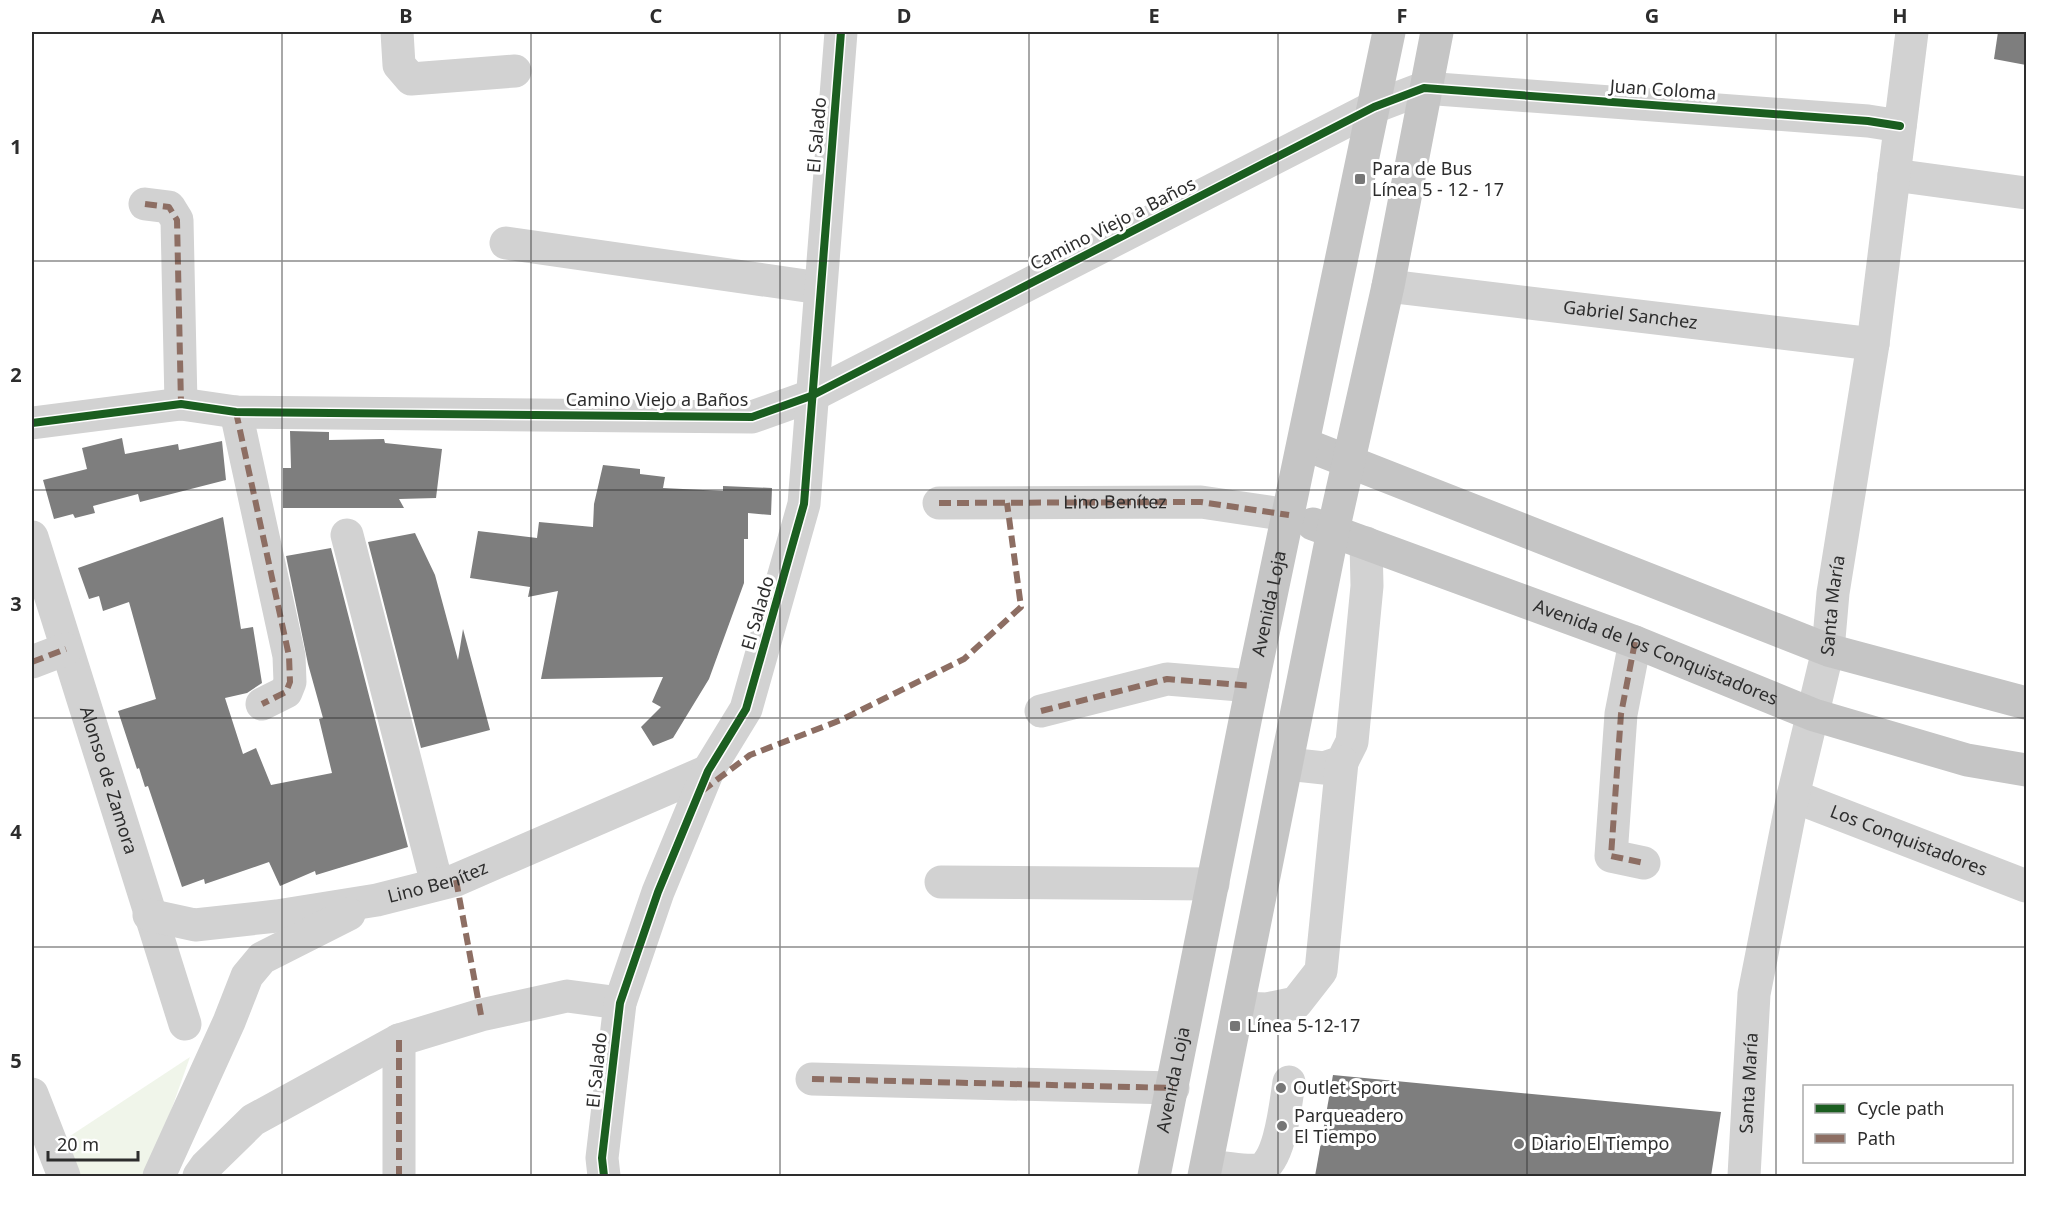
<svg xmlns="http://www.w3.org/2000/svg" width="2058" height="1208" viewBox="0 0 2058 1208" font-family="'Noto Sans',sans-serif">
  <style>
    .green { fill: #f0f5ea }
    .building { fill: #7e7e7e }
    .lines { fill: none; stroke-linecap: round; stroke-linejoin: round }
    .minor { stroke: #d2d2d2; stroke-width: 33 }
    .major { stroke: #c5c5c5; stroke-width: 33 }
    .quiet { stroke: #8d6e63; stroke-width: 6; stroke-dasharray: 12 6; stroke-linecap: butt }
    .cycleway-casing { stroke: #fff; stroke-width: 11 }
    .cycleway { stroke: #1b5e20; stroke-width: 8 }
    .grid { fill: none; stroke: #2d2d2d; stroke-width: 1.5; stroke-opacity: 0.55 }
    .poi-dot { fill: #767676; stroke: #fff; stroke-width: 2 }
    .labels { text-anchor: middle; stroke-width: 6; stroke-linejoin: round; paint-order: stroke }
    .street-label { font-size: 18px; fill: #2d2d2d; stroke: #fff }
    .poi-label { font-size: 18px; fill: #2d2d2d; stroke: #fff; text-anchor: start }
    .neatline { fill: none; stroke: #2d2d2d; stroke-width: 2 }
    .grid-label { font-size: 20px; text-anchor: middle; font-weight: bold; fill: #2d2d2d }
  </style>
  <rect width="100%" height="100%" fill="#fff"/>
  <!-- green -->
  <path class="green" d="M 190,1057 L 152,1164 L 143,1176 L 78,1176 L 64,1140 Z"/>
  <!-- building -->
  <g class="building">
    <path d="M 1998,32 L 2026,32 L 2026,65 L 1994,59 Z"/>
    <path d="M 290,431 L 329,432 L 329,440 L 384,439 L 385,443 L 442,449 L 436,498 L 399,499 L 404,508 L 283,508 L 283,468 L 291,468 Z"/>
    <path d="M 122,438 L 125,454 L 178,444 L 179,450 L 222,441 L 226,480 L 140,502 L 138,494 L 93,506 L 95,513 L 75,518 L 73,514 L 54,519 L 43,480 L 87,469 L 82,448 Z"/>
    <path d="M 603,465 L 640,469 L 640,474 L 665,477 L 663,488 L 723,491 L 723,486 L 772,488 L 771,515 L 748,513 L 748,539 L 744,539 L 744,583 L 709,679 L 673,738 L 653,746 L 641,727 L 661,707 L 652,702 L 663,677 L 541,679 L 558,591 L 528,597 L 530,587 L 470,578 L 478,531 L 537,538 L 539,522 L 593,527 L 594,504 Z"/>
    <path d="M 223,517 L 241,629 L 253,627 L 262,683 L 247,693 L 225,698 L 243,754 L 256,748 L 271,785 L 332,773 L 319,719 L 323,718 L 308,664 L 286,556 L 331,548 L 408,847 L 316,875 L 315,871 L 280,886 L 269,862 L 205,884 L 204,879 L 182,887 L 148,786 L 145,787 L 139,768 L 137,769 L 118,711 L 156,699 L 129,602 L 103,611 L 99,596 L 89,599 L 78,568 Z"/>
    <path d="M 415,533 L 435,575 L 458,660 L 463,629 L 490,730 L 421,748 L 368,542 Z"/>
    <path d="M 1333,1075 L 1721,1112 L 1711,1176 L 1315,1176 Z"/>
  </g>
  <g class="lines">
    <!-- minor -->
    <g class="minor">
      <path d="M 397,32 L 399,65 L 411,79 L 515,71"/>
      <path d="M 1894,175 L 2026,193"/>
      <path d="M 145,204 L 169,207 L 177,220 L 181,404"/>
      <path d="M 506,243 L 820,288"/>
      <path id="s1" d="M 1388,286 L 1873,344"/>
      <path d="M 236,412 L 289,656 L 290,682 L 286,692 L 262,704"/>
      <path d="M 32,423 L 181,404 L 236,412 L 752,417 L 811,396 L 1374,107 L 1424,88 L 1868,121 L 1900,126"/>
      <path id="s2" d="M 939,503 L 1201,502 L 1289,515"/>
      <path d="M 347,535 L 437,884"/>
      <path id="s3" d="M 32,537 L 185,1024"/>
      <path d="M 1635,642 L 1621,714 L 1611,856 L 1644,863"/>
      <path d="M 32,662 L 66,649"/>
      <path d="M 1041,711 L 1167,679 L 1252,686"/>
      <path d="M 1287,764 L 1324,768 L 1342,762 L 1352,742 L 1367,586 L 1366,543"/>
      <path id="s4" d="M 1793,796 L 2026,886"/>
      <path d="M 941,882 L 1213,884"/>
      <path id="s5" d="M 149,915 L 195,925 L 277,916 L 377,900 L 456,880 L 708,771"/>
      <path d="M 1239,1008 L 1267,1009 L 1296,1003 L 1321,971 L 1342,762"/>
      <path d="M 399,1040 L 399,1176"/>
      <path d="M 812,1079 L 1173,1088"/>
      <path d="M 32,1094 L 64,1176"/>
      <path d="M 1207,1167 C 1223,1166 1242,1172 1258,1170 C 1280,1166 1286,1101 1289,1082"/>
      <path d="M 159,1176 L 229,1022 L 247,976 L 262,958 L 349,914"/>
      <path d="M 199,1176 L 206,1166 L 253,1120 L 399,1040 L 481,1015 L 567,996 L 620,1003"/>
      <path d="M 604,1176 L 602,1158 L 620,1003 L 658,892 L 708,771 L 746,709 L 804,504 L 841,32"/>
      <path id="s6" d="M 1744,1176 L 1754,994 L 1793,796 L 1828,650 L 1833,593 L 1873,344 L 1912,32"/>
    </g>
    <!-- major -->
    <g class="major">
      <path d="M 1304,444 L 1828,650 L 2026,703"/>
      <path id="s7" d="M 1313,524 L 1635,642 L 1814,715 L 1967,760 L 2026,770"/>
      <path id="s8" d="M 1154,1176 L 1252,686 L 1389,32"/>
      <path d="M 1204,1176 L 1333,531 L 1388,286 L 1437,32"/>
    </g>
    <!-- quiet -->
    <g class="quiet">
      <path d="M 145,204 L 169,207 L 177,220 L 181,404"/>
      <path d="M 236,412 L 289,656 L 290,682 L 286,692 L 262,704"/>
      <path d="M 939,503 L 1201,502 L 1289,515"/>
      <path d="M 1635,642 L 1621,714 L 1611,856 L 1644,863"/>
      <path d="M 32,662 L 66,649"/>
      <path d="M 1041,711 L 1167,679 L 1252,686"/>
      <path d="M 702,791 L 750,755 L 841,720 L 964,659 L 1021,607 L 1007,503"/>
      <path d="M 456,880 L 481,1015"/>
      <path d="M 399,1040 L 399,1176"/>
      <path d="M 812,1079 L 1173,1088"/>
    </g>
    <!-- cycleway casing -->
    <g class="cycleway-casing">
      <g id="cycleway">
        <path d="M 32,423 L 181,404 L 236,412 L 752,417 L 811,396 L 1374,107 L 1424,88 L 1868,121 L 1900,126"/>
        <path d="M 604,1176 L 602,1158 L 620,1003 L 658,892 L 708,771 L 746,709 L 804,504 L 841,32"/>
      </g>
    </g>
    <!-- cycleway -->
    <use href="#cycleway" class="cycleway"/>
  </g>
  <!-- grid -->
  <path class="grid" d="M 282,32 L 282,1176M 531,32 L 531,1176M 780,32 L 780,1176M 1029,32 L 1029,1176M 1278,32 L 1278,1176M 1527,32 L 1527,1176M 1776,32 L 1776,1176M 32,261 L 2026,261M 32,490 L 2026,490M 32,718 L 2026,718M 32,947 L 2026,947"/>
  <!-- markers -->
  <g class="poi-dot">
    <rect x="1354" y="173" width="12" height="12" rx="3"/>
    <rect x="1229" y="1020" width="12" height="12" rx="3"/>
    <circle cx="1281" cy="1088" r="6"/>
    <circle cx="1282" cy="1126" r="6"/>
    <circle cx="1519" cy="1144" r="6"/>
  </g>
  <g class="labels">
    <!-- street labels -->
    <g class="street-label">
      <text transform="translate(1663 90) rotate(4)" y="6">Juan Coloma</text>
      <text transform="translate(817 135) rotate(-85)" y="6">El Salado</text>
      <text transform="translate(1113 224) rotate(-27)" y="6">Camino Viejo a Baños</text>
      <text dy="6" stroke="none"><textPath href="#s1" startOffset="244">Gabriel Sanchez</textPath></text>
      <text x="657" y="406">Camino Viejo a Baños</text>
      <text dy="6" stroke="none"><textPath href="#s2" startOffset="176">Lino Benítez</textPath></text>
      <text dy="6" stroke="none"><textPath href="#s8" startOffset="584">Avenida Loja</textPath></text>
      <text dy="6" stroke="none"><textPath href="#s6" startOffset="579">Santa María</textPath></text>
      <text transform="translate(758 613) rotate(-74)" y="6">El Salado</text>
      <text dy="6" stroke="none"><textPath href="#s7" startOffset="366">Avenida de los Conquistadores</textPath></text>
      <text dy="6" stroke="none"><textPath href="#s3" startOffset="255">Alonso de Zamora</textPath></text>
      <text dy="6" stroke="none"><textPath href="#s4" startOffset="124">Los Conquistadores</textPath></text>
      <text dy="6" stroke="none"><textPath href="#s5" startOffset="294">Lino Benítez</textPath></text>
      <text transform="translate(597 1070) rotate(-84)" y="6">El Salado</text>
      <text dy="6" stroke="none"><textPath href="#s8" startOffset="98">Avenida Loja</textPath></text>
      <text dy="6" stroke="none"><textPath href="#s6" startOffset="93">Santa María</textPath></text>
    </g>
    <!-- poi labels -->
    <g class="poi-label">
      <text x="1372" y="175">Para de Bus<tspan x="1372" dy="21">Línea 5 - 12 - 17</tspan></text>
      <text x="1247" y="1032">Línea 5-12-17</text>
      <text x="1293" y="1094">Outlet Sport</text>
      <text x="1294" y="1122">Parqueadero<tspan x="1294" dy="21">El Tiempo</tspan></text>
      <text x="1531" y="1150">Diario El Tiempo</text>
    </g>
  </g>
  <!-- border -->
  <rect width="2058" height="1208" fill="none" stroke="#ffffff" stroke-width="66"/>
  <!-- legend -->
  <rect x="1803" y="1085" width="210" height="78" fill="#ffffff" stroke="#ababab" stroke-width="1.5"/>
  <rect x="1815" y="1104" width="30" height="9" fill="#1b5e20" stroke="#ababab" stroke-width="1.5"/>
  <text x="1857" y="1115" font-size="18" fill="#2d2d2d">Cycle path</text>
  <rect x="1815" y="1134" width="30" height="9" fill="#8d6e63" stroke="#ababab" stroke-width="1.5"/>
  <text x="1857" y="1145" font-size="18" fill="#2d2d2d">Path</text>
  <!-- scale -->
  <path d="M48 1151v9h90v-9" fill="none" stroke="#2d2d2d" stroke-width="3"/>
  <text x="57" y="1151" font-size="18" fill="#2d2d2d" stroke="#ffffff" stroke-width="4.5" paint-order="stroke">20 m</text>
  <rect x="33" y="33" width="1992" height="1142" class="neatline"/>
  <g class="grid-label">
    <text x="158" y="23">A</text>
    <text x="406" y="23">B</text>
    <text x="656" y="23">C</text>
    <text x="904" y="23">D</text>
    <text x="1154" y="23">E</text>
    <text x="1402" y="23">F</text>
    <text x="1652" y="23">G</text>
    <text x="1900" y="23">H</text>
    <text x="16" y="154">1</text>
    <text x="16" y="382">2</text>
    <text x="16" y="611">3</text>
    <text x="16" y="839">4</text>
    <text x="16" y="1068">5</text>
  </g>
</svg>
